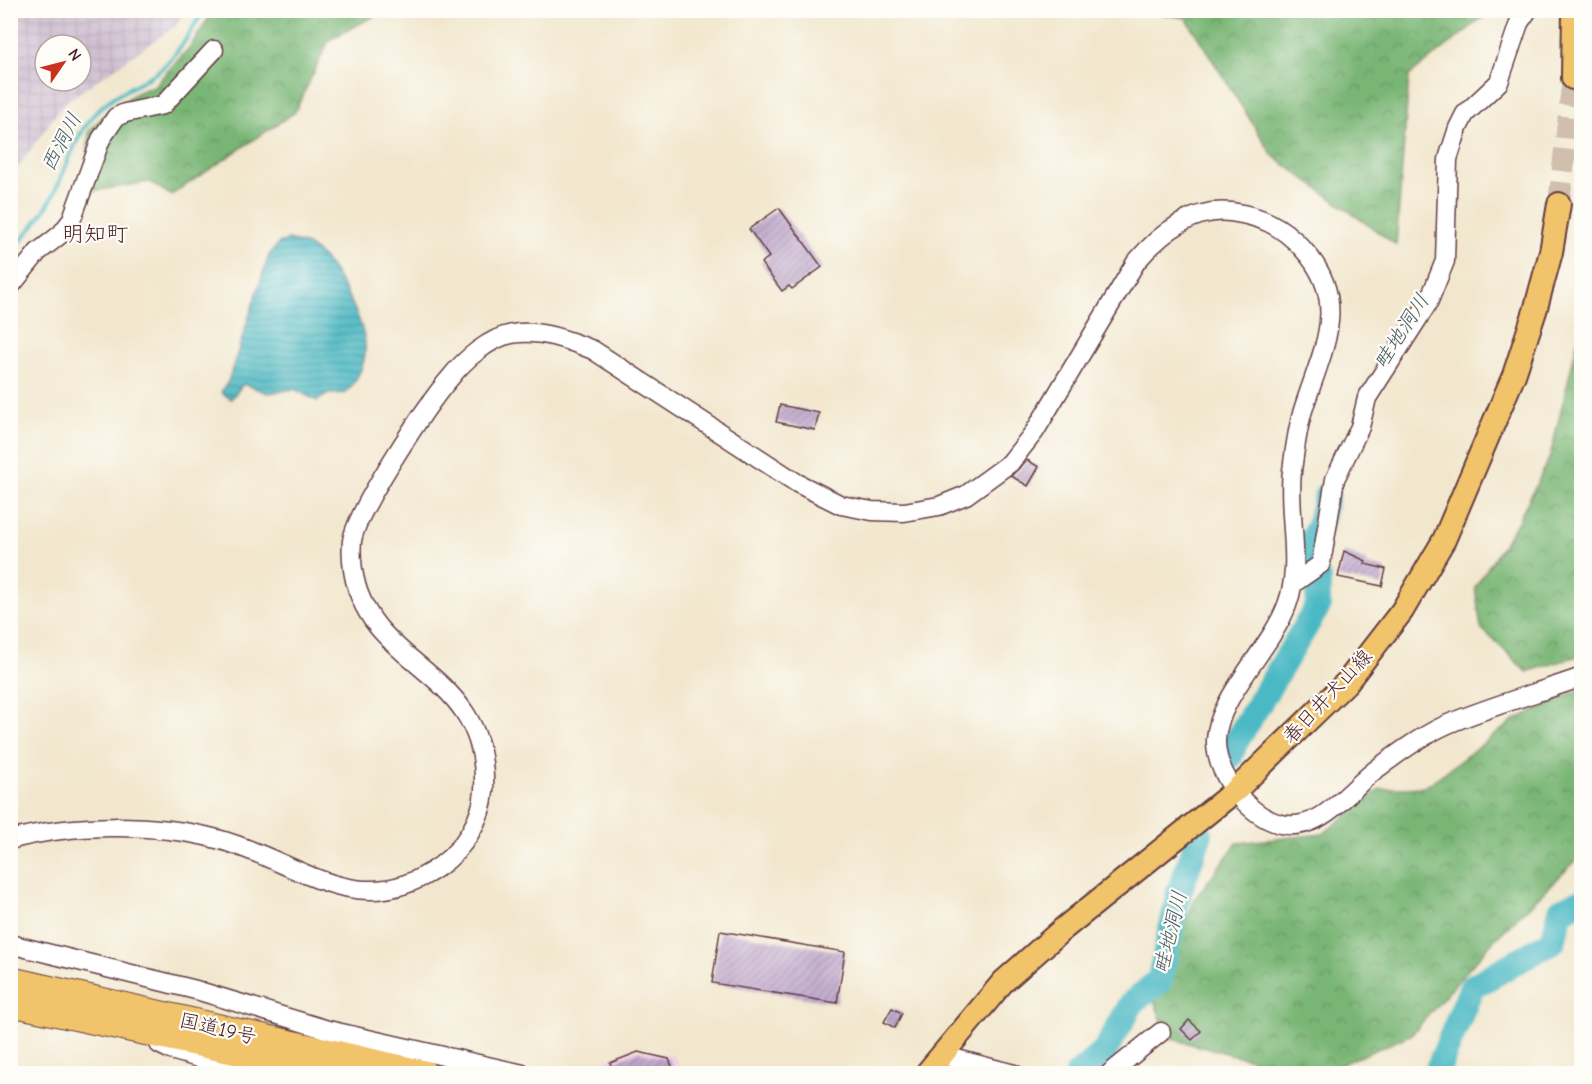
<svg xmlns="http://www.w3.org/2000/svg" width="1592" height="1084" viewBox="0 0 1592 1084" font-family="'Comic Neue','Klee One',sans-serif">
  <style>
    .built { fill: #f1d0e2 }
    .industrial { fill: url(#industrial-grid); fill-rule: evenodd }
    .forest { fill: url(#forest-crowns); stroke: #626a50; stroke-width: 1.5 }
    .water { fill: url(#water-rules); stroke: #4a6c78; stroke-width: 1.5 }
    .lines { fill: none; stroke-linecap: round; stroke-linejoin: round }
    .stream { stroke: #4bb9c4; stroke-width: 4.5 }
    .river { stroke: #4bb9c4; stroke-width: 26 }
    .building { fill: url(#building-hatch) }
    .major-tunnel { stroke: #d0bfad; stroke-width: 22; stroke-dasharray: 22 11; stroke-linecap: butt }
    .minor-casing { stroke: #633d43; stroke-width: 21 }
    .major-casing { stroke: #633d43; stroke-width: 26 }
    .highway-casing { stroke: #633d43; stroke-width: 28 }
    .minor { stroke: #fff; stroke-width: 18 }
    .major { stroke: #f1c36a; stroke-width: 22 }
    .highway { stroke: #f1c36a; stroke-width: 26 }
    .labels { text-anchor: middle; stroke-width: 4.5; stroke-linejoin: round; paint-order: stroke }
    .street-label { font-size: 20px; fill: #4a1f2b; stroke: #fdfcf7 }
    .water-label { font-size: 21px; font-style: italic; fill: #4a5d68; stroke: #fdfcf7 }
    .quarter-label { font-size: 22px; fill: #4a1f2b; stroke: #fdfcf7 }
  </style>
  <defs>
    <pattern id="industrial-grid" width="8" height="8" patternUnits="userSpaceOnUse" patternTransform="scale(1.5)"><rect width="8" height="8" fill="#cebed0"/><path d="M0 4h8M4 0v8" fill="none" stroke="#b2a3b3"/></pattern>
    <pattern id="forest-crowns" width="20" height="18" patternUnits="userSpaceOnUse" patternTransform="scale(1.5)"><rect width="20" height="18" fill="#79b675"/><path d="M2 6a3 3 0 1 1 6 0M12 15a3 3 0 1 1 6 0" fill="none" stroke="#659360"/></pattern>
    <pattern id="water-rules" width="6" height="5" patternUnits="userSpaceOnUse" patternTransform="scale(1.5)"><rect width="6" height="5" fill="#4bb9c4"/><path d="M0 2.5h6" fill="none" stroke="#40969f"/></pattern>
    <pattern id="building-hatch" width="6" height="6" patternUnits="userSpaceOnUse" patternTransform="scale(1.5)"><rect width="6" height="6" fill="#bea5cb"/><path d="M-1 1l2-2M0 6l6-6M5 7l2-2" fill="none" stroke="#9c86a5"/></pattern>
  </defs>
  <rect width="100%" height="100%" fill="#fdfcf7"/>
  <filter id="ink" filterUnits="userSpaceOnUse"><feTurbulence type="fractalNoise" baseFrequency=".0167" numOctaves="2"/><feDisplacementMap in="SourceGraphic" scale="12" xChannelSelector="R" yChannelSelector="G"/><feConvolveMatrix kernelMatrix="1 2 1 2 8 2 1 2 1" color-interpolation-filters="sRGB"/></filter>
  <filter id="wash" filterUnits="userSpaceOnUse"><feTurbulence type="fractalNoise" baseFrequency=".008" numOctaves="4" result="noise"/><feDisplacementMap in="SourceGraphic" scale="24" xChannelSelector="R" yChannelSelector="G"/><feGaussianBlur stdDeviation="1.35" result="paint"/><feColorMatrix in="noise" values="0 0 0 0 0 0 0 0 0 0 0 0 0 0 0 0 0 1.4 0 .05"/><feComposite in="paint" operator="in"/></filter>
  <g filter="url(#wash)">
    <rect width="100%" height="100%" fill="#f2e7ce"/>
    <!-- built -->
    <path class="built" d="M 632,1048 L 674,1056 L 683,1073 L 586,1074 L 590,1069 Z"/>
    <!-- industrial -->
    <path class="industrial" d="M 11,10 L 185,10 L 185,11 L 176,26 L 64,103 L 11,177 ZM 45,45 L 81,45 L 81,81 L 45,81 Z"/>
    <!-- forest -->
    <g class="forest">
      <path d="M 213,11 L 384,11 L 329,40 L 295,112 L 171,195 L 150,182 L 86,192 L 89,131 L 104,115 L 136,93 L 154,86 L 191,46 Z"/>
      <path d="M 1141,11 L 1491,10 L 1491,11 L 1409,76 L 1396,245 L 1273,156 L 1186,18 Z"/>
      <path d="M 1581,327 L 1581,655 L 1527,672 L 1481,628 L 1475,587 L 1516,525 L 1550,457 Z"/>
      <path d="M 1581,689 L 1581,856 L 1493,941 L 1411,1035 L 1320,1073 L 1306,1073 L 1168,1038 L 1154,1000 L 1196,897 L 1237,843 L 1323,834 L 1380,789 L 1425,787 L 1515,720 Z"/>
    </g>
    <!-- water -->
    <path class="water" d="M 288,240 C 295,242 304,243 310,247 C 334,262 361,315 365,343 C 367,362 358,379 346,393 L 328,394 L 317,401 L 294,389 L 268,393 L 243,384 L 231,399 L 221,392 L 228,382 L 269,255 L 279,243 Z"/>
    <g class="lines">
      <!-- stream -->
      <path class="stream" d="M 10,253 C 26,234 43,216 54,194 C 66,168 74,138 93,116 C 110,95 135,87 157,72 C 178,56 190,32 204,10"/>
      <!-- river -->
      <g class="river">
        <path d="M 1313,556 L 1311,541 L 1319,526 L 1327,495"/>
        <path d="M 1230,757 L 1235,743 L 1318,606 L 1318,579"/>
        <path d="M 1078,1074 L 1105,1051 L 1132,1003 L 1160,980 L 1179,892 L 1200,834"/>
        <path d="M 1436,1074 L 1472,987 L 1553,941 L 1561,910 L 1582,901"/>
      </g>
    </g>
    <g id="blocks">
      <!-- building -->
      <g class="building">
        <path d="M 779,208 L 822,267 L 792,289 L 789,286 L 782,291 L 761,263 L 769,257 L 749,229 Z"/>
        <path d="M 780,405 L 819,413 L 815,430 L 776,422 Z"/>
        <path d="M 1027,460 L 1039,467 L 1028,486 L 1011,476 Z"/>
        <path d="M 1344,551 L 1366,561 L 1365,564 L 1386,569 L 1382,586 L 1338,577 Z"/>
        <path d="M 720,931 L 845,952 L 837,1003 L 712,983 Z"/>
        <path d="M 892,1008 L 902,1013 L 895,1028 L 884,1022 Z"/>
        <path d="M 1189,1020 L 1201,1031 L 1192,1040 L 1181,1029 Z"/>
        <path d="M 638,1052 L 669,1059 L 675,1074 L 615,1074 L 610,1063 Z"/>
      </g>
    </g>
  </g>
  <g filter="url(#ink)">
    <use href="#blocks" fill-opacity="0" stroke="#633d43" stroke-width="1.5"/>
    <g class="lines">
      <!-- major-tunnel -->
      <path class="major-tunnel" d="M 1559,204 L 1573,78"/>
      <!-- minor casing -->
      <g class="minor-casing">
        <g id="minor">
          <path d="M 10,287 L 38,252 L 61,234 L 71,221 L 101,139 L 116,117 L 125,113 L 163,105 L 214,50"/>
          <path d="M 1294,583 L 1321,564 L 1335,479 L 1360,427 L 1367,398 L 1428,303 L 1445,261 L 1448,159 L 1458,128 L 1465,114 L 1499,82 L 1519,23 L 1528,10"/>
          <path d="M 10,840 C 71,823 156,823 217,839 C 298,860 357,925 440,866 C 463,849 482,820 484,791 C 490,666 368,672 353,570 C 352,562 351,549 352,541 C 356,511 428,403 450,378 C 464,360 489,338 512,334 C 540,329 568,340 593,350 L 797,483 L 841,505 L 872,511 L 904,512 L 939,506 L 966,495 L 1010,463 L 1035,431 L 1136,262 C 1159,235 1192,207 1231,212 C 1260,216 1281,225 1302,248 C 1352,301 1322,350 1304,407 C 1297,428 1295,449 1292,471 C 1287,516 1303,562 1287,605 C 1272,647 1217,698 1216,740 C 1215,772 1245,811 1274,822 C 1319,838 1347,790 1378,768 C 1400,752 1423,735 1448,724 C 1491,706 1537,693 1582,677"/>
          <path d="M 10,944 L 196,990 L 328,1030 L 523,1074"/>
          <path d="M 159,1044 L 171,1050 L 254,1074"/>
          <path d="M 941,1055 L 1014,1074"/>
          <path d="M 1109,1074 L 1161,1032"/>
        </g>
      </g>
      <!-- major casing -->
      <g class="major-casing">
        <g id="major">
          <path d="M 1573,78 L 1574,10"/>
          <path d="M 926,1074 L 1003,982 L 1063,929 L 1235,791 L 1347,682 L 1402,611 L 1444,540 L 1514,375 L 1535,311 L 1551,252 L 1559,204"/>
        </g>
      </g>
      <!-- highway casing -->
      <g class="highway-casing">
        <g id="highway">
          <path d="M 10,980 L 425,1074"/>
          <path d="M 10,1003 L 341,1074"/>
        </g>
      </g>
      <!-- minor -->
      <use href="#minor" class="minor"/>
      <!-- major -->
      <use href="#major" class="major"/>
      <!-- highway -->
      <use href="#highway" class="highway"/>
    </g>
  </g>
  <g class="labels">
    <!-- street labels -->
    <g class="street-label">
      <text transform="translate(1327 696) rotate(-47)" y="7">春日井犬山線</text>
      <text transform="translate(218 1028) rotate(13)" y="7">国道19号</text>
    </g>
    <!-- water labels -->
    <g class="water-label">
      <text transform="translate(61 142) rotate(-62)" y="7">西洞川</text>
      <text transform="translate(1401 331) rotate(-57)" y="7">畦地洞川</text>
      <text transform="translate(1170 932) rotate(-76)" y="7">畦地洞川</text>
    </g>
    <!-- quarter labels -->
    <g class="quarter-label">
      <text x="95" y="241">明知町</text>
    </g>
  </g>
  <!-- margin -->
  <rect width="1592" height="1084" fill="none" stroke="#fdfcf7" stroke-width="36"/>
  <!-- north arrow -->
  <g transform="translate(63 63) rotate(55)"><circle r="28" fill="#fdfcf7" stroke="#b5a4a5" stroke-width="1.5"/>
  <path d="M0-4.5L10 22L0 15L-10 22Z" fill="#c8321e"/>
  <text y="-9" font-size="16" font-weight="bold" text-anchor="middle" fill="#4a1f2b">N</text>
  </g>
</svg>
